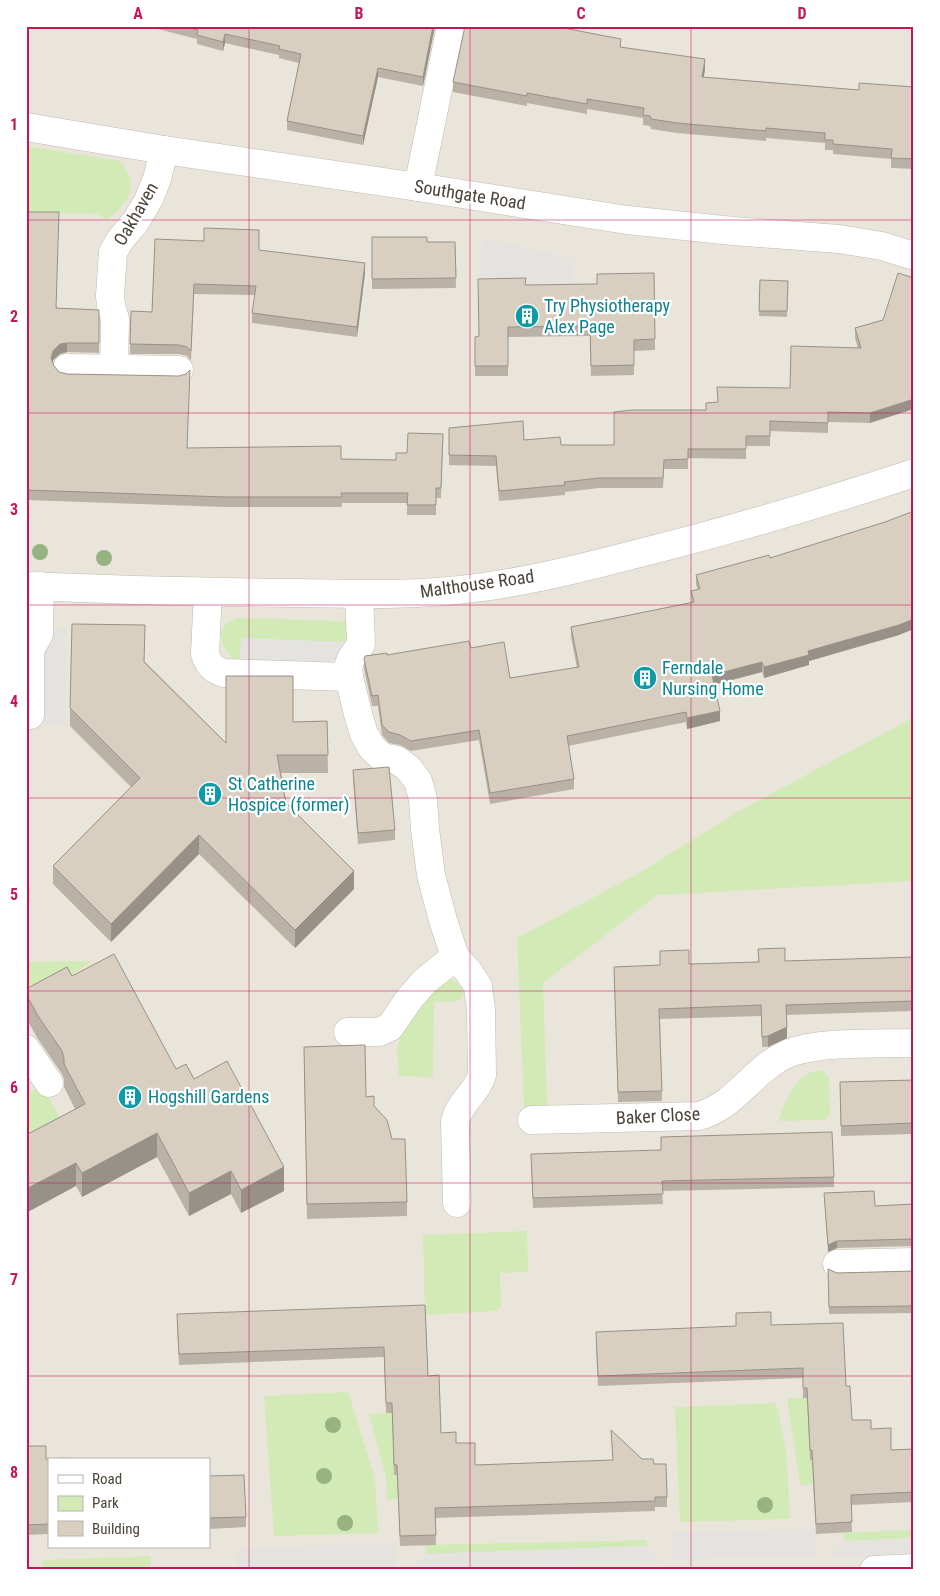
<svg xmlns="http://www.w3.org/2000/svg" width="940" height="1596" viewBox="0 0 940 1596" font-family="'Roboto Condensed',sans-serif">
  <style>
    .residential { fill: #eae5da; fill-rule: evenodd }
    .green { fill: #d2eab5 }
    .parking { fill: #e5e3e0 }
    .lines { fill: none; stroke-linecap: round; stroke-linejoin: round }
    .minor-casing { stroke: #c2bbae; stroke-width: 29 }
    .minor { stroke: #fff; stroke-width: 28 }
    .tree { fill: #97b381 }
    .wall { fill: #bab2a6 }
    .shaded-wall { fill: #979187 }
    .building { fill: #d8cfc1; stroke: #979187 }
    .grid { fill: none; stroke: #c2185b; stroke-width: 1; stroke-opacity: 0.55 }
    .labels { text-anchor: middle; stroke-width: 4.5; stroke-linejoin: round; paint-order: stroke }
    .street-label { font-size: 18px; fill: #4b4439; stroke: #fff }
    .culture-label { font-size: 18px; fill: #0d838f; stroke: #fff; text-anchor: start }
    .neatline { fill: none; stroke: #c2185b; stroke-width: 2 }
    .grid-label { font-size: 16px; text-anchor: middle; font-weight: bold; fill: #c2185b }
  </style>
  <rect width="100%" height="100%" fill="#f6f3ec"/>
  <!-- residential -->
  <path class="residential" d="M 26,26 L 914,26 L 914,1570 L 26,1570 ZM 49,1460 L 209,1460 L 209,1547 L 49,1547 Z"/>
  <!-- green -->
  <g class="green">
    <path d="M 26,146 L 120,161 C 141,186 128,203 107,220 L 97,214 L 26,212 Z"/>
    <path d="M 237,618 L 344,621 L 350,624 L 352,642 L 345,649 L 345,642 L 241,639 L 240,665 C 228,656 213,638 226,624 C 229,622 234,620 237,618 Z"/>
    <path d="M 914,717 L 914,881 L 657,895 L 543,983 L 547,1106 L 524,1107 L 517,938 L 634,876 L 741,810 Z"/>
    <path d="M 92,961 L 67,979 L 26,999 L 26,962 Z"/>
    <path d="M 447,975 L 462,988 L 463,994 L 460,1000 L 453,1002 L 434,1002 L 433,1077 L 399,1076 L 397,1050 L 403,1025 Z"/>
    <path d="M 821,1070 L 829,1077 L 830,1115 L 825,1120 L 779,1121 C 783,1105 793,1081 809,1073 C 813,1071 817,1071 821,1070 Z"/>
    <path d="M 43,1086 L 59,1116 L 55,1131 L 26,1146 L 26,1094 Z"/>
    <path d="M 527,1231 L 528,1272 L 500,1273 L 501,1306 L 496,1311 L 425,1315 L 423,1235 Z"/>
    <path d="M 348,1392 L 375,1479 L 378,1533 L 274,1536 L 264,1396 Z"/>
    <path d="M 787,1398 L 807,1398 L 810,1460 L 813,1460 L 814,1484 L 800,1485 Z"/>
    <path d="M 776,1403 L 786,1449 L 790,1519 L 680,1522 L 675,1407 Z"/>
    <path d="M 392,1413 L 394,1475 L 397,1475 L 398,1499 L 387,1500 L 386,1477 L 369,1414 Z"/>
    <path d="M 914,1530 L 914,1538 L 844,1541 L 843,1533 Z"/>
    <path d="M 647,1540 L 647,1546 L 426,1554 L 425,1545 Z"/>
    <path d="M 151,1556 L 150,1570 L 42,1570 L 42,1560 Z"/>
  </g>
  <!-- parking -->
  <g class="parking">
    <path d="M 482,238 L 574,258 L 574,285 L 481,283 Z"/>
    <path d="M 44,629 L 67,629 L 65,724 L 26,724 L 26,656 L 44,656 Z"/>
    <path d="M 241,638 L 345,642 L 344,668 L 240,665 Z"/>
    <path d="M 816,1529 L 817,1555 L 672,1559 L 672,1533 Z"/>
    <path d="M 914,1538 L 914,1554 L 830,1556 L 844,1541 Z"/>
    <path d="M 396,1543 L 397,1570 L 238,1570 L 237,1549 Z"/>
    <path d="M 647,1546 L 659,1561 L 409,1569 L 426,1554 Z"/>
  </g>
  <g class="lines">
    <!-- minor casing -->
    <g class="minor-casing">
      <g id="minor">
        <path d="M 26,127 L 164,150 L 418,187 L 627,220 L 733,231 L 839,239 L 882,246 L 914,256"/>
        <path d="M 418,187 L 451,26"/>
        <path d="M 67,368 L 179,370"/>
        <path d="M 114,368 L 115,319 L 111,305 L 110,296 L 113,252 L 120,240 L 136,221 L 149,199 L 157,179 L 164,150"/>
        <path d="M 26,586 C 117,590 208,592 298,593 C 357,594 417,596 475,588 C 531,581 586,567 640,553 C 732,530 823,503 914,473"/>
        <path d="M 208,592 L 205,654 C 208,664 213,670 224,673 L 349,677"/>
        <path d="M 359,594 L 361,644 L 351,659 L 348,667 L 349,677 L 358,714 L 364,734 L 372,748 L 382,757 L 397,760 L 408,768 L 418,781 L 423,799 L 425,829 L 431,875 L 443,920 L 455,957 L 468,971 L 478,986 L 481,1010 L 482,1075 C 477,1093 459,1102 455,1122 L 457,1203"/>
        <path d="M 30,715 L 30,654 L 31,648 L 39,634 L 40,586"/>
        <path d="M 348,1032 L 379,1032 L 390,1027 L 410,998 L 425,981 L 455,957"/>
        <path d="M 26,1049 L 49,1083"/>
        <path d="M 532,1120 L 699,1116 C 736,1106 753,1069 787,1054 C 818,1041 879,1044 914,1043"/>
        <path d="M 837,1264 L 914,1262"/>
        <path d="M 874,1570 L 914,1568"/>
      </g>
    </g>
    <!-- minor -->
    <use href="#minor" class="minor"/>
  </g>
  <!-- trees -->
  <g class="tree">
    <circle cx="40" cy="552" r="8"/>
    <circle cx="104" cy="558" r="8"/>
    <circle cx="333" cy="1425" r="8"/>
    <circle cx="324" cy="1476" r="8"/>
    <circle cx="765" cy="1505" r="8"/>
    <circle cx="345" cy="1523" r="8"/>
  </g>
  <!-- wall -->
  <g class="wall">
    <path d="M 146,26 L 435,26 L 423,86 L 378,77 L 363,145 L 287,130 L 287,121 L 299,63 L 279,58 L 279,55 L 225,43 L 223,51 L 197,44 L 197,39 Z"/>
    <path d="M 621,47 L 705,69 L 704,77 L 859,90 L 914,87 L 914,169 L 891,168 L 891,159 L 833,154 L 833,150 L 825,150 L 825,143 L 766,138 L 766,141 L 677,133 L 651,129 L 650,126 L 643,125 L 643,118 L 587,109 L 587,114 L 527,103 L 527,106 L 453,92 L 453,82 Z"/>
    <path d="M 26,212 L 57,308 L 99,310 L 99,353 L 67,352 L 60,354 L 53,360 L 53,363 L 54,366 L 59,372 L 188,448 L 341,459 L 396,460 L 407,453 L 443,434 L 441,498 L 436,498 L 436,515 L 407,515 L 407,503 L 342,503 L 342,507 L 225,507 L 26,500 Z"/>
    <path d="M 372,237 L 427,242 L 455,242 L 456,288 L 372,289 Z"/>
    <path d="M 155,239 L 259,250 L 365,273 L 357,337 L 252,323 L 252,313 L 255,295 L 194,294 L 191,361 L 187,356 L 179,354 L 130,354 L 131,311 L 152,312 Z"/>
    <path d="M 760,280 L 788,281 L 787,317 L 759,316 Z"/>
    <path d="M 526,285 L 655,339 L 655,350 L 634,351 L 634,375 L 591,376 L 590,336 L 508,337 L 508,376 L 475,376 L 475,337 L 479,336 Z"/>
    <path d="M 883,320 L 870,423 L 828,422 L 828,433 L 770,431 L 770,446 L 746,446 L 746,459 L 688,458 L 688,469 L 664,469 L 663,488 L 599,488 L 565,492 L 565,495 L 499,501 L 496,466 L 449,465 L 449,428 L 561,445 L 614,445 L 706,410 L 718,402 L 717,387 L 790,388 L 858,348 L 855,338 L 855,328 Z"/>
    <path d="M 770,558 L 899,635 L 809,661 L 809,665 L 764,678 L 762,672 L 714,685 L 720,721 L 687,729 L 686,722 L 568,746 L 574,779 L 574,789 L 490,804 L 479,740 L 411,751 L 400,745 L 389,743 L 382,735 L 378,706 L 372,706 L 364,669 L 364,659 L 387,655 L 471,648 L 510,678 L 577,668 L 571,637 L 571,627 L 692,603 L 691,591 L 698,590 L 696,585 L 696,575 Z"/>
    <path d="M 145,662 L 226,743 L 293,722 L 327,721 L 328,773 L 281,773 L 286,803 L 354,889 L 295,948 L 199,854 L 111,942 L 53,884 L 53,866 L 131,787 L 70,726 L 70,708 Z"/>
    <path d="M 353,770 L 395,830 L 395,840 L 358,844 L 353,780 Z"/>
    <path d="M 758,949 L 785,961 L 914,957 L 914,1011 L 786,1015 L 787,1038 L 768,1047 L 762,1047 L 761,1016 L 660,1019 L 662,1101 L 618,1102 L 614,967 L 758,962 Z"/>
    <path d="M 72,976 L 176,1069 L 194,1079 L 284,1191 L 241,1213 L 231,1194 L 189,1216 L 157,1157 L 82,1197 L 76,1186 L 75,1109 L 64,1087 L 64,1079 L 62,1074 L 38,1039 L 26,1018 L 26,989 Z"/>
    <path d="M 304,1062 L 366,1097 L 374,1106 L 407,1202 L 407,1216 L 307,1219 Z"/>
    <path d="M 914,1080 L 914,1134 L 841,1136 L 840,1082 Z"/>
    <path d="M 531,1165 L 834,1177 L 834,1187 L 662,1191 L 663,1204 L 533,1208 Z"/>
    <path d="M 824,1193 L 875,1206 L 914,1204 L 914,1246 L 837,1248 L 828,1252 Z"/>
    <path d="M 828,1269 L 837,1273 L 914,1271 L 914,1313 L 829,1314 Z"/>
    <path d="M 425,1305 L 428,1376 L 441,1433 L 456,1443 L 475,1465 L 642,1459 L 654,1464 L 667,1497 L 667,1507 L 655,1507 L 655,1511 L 435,1518 L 436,1545 L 400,1546 L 397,1475 L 394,1475 L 392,1413 L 386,1413 L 384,1357 L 179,1365 L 177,1324 Z"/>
    <path d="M 736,1313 L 771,1325 L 846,1386 L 852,1420 L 871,1429 L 891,1450 L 914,1449 L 914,1502 L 851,1505 L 852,1532 L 816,1534 L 812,1460 L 810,1461 L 807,1398 L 803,1398 L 803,1378 L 598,1386 L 596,1342 L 736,1326 Z"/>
    <path d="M 26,1446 L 46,1459 L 49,1460 L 49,1534 L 26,1535 Z"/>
    <path d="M 209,1476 L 246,1517 L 246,1527 L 209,1529 Z"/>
  </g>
  <!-- shaded-wall -->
  <g class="shaded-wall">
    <path d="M 433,26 L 435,26 L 423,86 L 423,77 Z"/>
    <path d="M 225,34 L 225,43 L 223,51 L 223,42 Z"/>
    <path d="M 705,59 L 705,69 L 702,87 L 702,77 Z"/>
    <path d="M 378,68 L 378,77 L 363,145 L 363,136 Z"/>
    <path d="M 365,263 L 365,273 L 357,337 L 357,327 Z"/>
    <path d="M 67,343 L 67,352 L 60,354 L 53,360 L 51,368 L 51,358 L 53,351 L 60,344 Z"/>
    <path d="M 914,399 L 914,409 L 870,423 L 870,413 Z"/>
    <path d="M 914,619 L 914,629 L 899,635 L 809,661 L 809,665 L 764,678 L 764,667 L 808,651 Z"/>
    <path d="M 762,662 L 762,672 L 712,685 L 712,675 Z"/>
    <path d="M 720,711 L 720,721 L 687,729 L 687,718 Z"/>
    <path d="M 199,835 L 199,854 L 111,942 L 111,924 Z"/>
    <path d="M 354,871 L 354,889 L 295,948 L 295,930 Z"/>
    <path d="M 787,1027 L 787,1038 L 768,1047 L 768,1036 Z"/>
    <path d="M 157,1133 L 157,1157 L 82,1197 L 82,1173 Z"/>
    <path d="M 76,1163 L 76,1186 L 26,1213 L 26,1189 Z"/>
    <path d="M 284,1167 L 284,1191 L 241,1213 L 241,1190 Z"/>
    <path d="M 231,1171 L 231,1194 L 189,1216 L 189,1193 Z"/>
    <path d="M 837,1241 L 837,1248 L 828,1252 L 828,1245 Z"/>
  </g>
  <!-- building -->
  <g class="building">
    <path d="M 183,26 L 433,26 L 423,77 L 378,68 L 363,136 L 287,121 L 301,54 L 279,49 L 280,46 L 225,34 L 223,42 L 197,35 L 198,30 Z"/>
    <path d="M 465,26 L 553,26 L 621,39 L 620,47 L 705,59 L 702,77 L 859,90 L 859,83 L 914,87 L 914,159 L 891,158 L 892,149 L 833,144 L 833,140 L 825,140 L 825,133 L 766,128 L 766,131 L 677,123 L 651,119 L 650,116 L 643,115 L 644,108 L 587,99 L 587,104 L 527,93 L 527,96 L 453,82 Z"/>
    <path d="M 26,212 L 59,212 L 56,308 L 99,310 L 99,343 L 67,343 L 60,344 L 53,351 L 51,358 L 54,366 L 59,372 L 67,374 L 179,376 L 186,374 L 190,370 L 187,448 L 341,446 L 341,459 L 396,460 L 396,453 L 407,453 L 408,433 L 443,434 L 441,488 L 436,488 L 436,505 L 407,505 L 408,493 L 341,493 L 342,497 L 225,497 L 26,490 Z"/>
    <path d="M 204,228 L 259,230 L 259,250 L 365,263 L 357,327 L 252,313 L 256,286 L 194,284 L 191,351 L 187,347 L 179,345 L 130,344 L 131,311 L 152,312 L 155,239 L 204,241 Z"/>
    <path d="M 372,237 L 427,237 L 427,242 L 455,242 L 456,278 L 372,279 Z"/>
    <path d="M 654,273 L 655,339 L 634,340 L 634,365 L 591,366 L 590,326 L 508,327 L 508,366 L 475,366 L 475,337 L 479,336 L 478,279 L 526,278 L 525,285 L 597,284 L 597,274 Z"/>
    <path d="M 898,273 L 914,278 L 914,399 L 870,413 L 828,412 L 828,423 L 770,421 L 770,436 L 746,436 L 746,449 L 688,449 L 688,459 L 664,460 L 663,478 L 599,478 L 564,482 L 565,485 L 499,491 L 496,456 L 449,455 L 449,428 L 523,421 L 524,440 L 560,437 L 561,445 L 614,445 L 614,412 L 632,410 L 706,410 L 706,403 L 718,402 L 717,387 L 790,388 L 791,346 L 861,348 L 855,328 L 883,320 Z"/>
    <path d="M 760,280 L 788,281 L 787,311 L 759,311 Z"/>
    <path d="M 914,511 L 914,619 L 899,625 L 808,651 L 809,655 L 764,667 L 762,662 L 712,675 L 720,711 L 687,718 L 686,712 L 567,736 L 574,779 L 490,793 L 479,730 L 411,741 L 400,735 L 389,732 L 382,725 L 378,695 L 372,696 L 364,659 L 365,656 L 387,653 L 387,655 L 469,641 L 471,648 L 504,642 L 510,678 L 579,667 L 571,627 L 694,602 L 691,591 L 700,589 L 696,575 L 769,555 L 770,558 L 885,522 Z"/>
    <path d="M 72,624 L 145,625 L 144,662 L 226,743 L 226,676 L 293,676 L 293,722 L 327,721 L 328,755 L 277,755 L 286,803 L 354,871 L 295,930 L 199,835 L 111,924 L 53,866 L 140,778 L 70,708 Z"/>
    <path d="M 389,767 L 395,830 L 358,833 L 353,770 Z"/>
    <path d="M 785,948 L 785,961 L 914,957 L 914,1001 L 786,1005 L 787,1027 L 768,1036 L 762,1037 L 761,1005 L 659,1009 L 662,1091 L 618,1092 L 614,967 L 660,965 L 660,951 L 689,950 L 689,964 L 759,962 L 758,949 Z"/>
    <path d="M 114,954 L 176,1069 L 186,1064 L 194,1079 L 227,1061 L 284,1167 L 241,1190 L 231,1171 L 189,1193 L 157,1133 L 82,1173 L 76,1163 L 26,1189 L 26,1135 L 85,1104 L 64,1064 L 64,1058 L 62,1051 L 38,1016 L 26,994 L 26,989 L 67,967 L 72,976 Z"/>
    <path d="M 365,1045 L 366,1097 L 374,1096 L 374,1106 L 387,1120 L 392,1139 L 405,1139 L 407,1202 L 307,1204 L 304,1047 Z"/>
    <path d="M 914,1080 L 914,1123 L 841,1126 L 840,1082 Z"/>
    <path d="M 832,1132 L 834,1177 L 662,1181 L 663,1194 L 533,1198 L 531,1154 L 661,1150 L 661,1137 Z"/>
    <path d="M 874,1191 L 875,1206 L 914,1204 L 914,1239 L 837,1241 L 828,1245 L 824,1193 Z"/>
    <path d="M 828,1269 L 837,1273 L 914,1271 L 914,1306 L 829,1307 Z"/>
    <path d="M 425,1305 L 428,1376 L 439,1375 L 441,1433 L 456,1432 L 456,1443 L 475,1443 L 475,1465 L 613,1460 L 611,1430 L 642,1459 L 653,1459 L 654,1464 L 666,1464 L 667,1497 L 655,1497 L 655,1501 L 435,1508 L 436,1535 L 400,1536 L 397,1465 L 394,1465 L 392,1403 L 386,1403 L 384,1347 L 179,1354 L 177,1314 Z"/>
    <path d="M 771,1312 L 771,1325 L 843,1323 L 846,1386 L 850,1386 L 852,1420 L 871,1420 L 871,1429 L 891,1428 L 891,1450 L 914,1449 L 914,1492 L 851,1495 L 852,1522 L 816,1524 L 812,1450 L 810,1450 L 807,1388 L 803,1388 L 803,1368 L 598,1376 L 596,1332 L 736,1326 L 736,1313 Z"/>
    <path d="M 26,1446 L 46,1446 L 46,1459 L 65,1458 L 65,1460 L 49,1460 L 49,1524 L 26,1525 Z"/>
    <path d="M 244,1475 L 246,1517 L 209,1518 L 209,1476 Z"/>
  </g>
  <!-- grid -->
  <path class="grid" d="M 249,26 L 249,1570M 470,26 L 470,1570M 691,26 L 691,1570M 26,220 L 914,220M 26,413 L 914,413M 26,605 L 914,605M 26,798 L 914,798M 26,991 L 914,991M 26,1183 L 914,1183M 26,1376 L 914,1376"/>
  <!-- icons -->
  <defs>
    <g id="building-disc" transform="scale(1.25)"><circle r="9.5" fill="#0f9aa8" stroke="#fff"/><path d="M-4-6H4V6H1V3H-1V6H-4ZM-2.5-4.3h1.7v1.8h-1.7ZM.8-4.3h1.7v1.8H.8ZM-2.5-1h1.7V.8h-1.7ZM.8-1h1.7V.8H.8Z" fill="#fff"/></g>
  </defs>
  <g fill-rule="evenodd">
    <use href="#building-disc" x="527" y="316"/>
    <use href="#building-disc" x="645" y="678"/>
    <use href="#building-disc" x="210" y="794"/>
    <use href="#building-disc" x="130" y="1097"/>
  </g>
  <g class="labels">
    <!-- street labels -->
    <g class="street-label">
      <text transform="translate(470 195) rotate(9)" y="6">Southgate Road</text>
      <text transform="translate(136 214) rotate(-60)" y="6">Oakhaven</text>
      <text transform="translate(477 584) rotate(-8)" y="6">Malthouse Road</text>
      <text transform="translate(658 1116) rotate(-3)" y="6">Baker Close</text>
    </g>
    <!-- culture labels -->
    <g class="culture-label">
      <text x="544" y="312">Try Physiotherapy<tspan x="544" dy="21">Alex Page</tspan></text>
      <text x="662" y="674">Ferndale<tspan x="662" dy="21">Nursing Home</tspan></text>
      <text x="228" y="790">St Catherine<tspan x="228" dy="21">Hospice (former)</tspan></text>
      <text x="148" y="1103">Hogshill Gardens</text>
    </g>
  </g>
  <!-- border -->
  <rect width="940" height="1596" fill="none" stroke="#ffffff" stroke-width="55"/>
  <!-- legend -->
  <rect x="48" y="1458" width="162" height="90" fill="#ffffff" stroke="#b7b4b0"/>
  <rect x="58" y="1475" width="25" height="8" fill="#ffffff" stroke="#b7b4b0"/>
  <text x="92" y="1484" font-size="15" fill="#4b4439">Road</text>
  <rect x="58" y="1496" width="25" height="15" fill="#d2eab5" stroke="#b7b4b0"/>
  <text x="92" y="1508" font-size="15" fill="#4b4439">Park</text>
  <rect x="58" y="1521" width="25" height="15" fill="#d8cfc1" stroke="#b7b4b0"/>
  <text x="92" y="1534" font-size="15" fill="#4b4439">Building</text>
  <rect x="28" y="28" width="884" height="1540" class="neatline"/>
  <g class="grid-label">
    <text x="138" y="19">A</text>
    <text x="359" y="19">B</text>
    <text x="581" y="19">C</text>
    <text x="802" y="19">D</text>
    <text x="14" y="130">1</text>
    <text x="14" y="322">2</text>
    <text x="14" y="515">3</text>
    <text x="14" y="707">4</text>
    <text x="14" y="900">5</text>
    <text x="14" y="1093">6</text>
    <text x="14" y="1285">7</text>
    <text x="14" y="1478">8</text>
  </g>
</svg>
